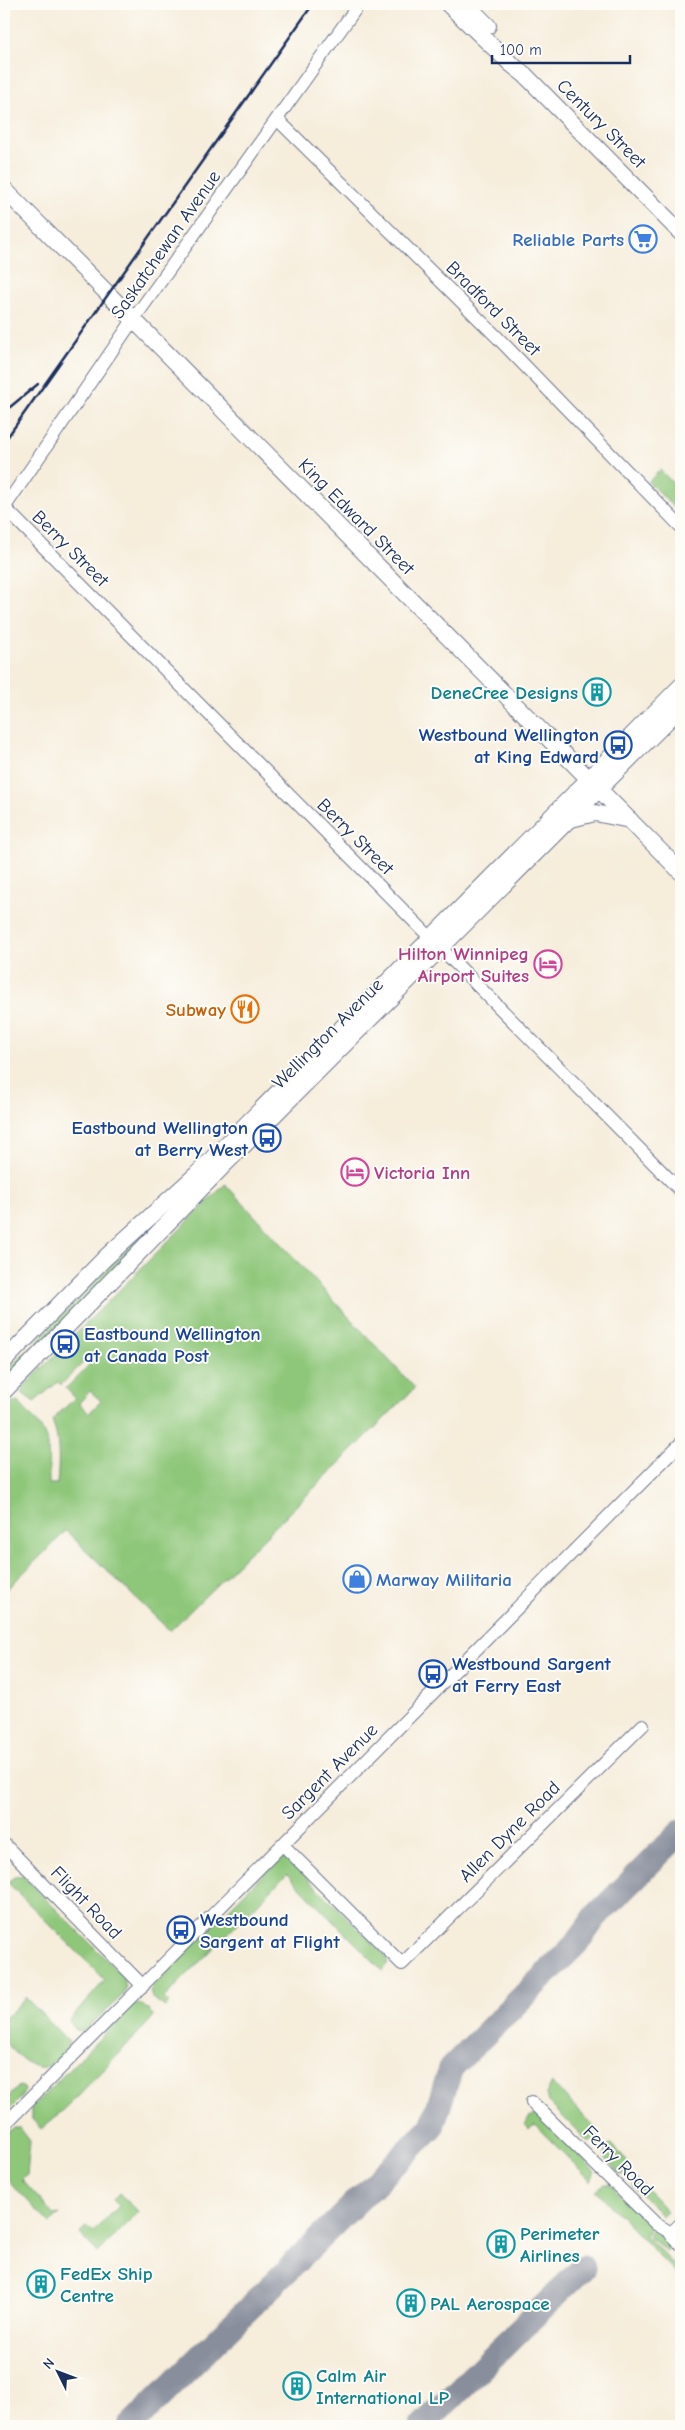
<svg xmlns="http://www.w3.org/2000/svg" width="685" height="2430" viewBox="0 0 685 2430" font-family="'Comic Neue',sans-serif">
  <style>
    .green { fill: #8fc77a; stroke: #557b6c; fill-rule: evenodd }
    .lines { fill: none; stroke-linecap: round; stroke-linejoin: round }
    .taxiway { stroke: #888e9c; stroke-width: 25 }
    .minor-casing { stroke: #68728a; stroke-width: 14 }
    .major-casing { stroke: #68728a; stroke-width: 18 }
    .minor { stroke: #fff; stroke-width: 12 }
    .major { stroke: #fff; stroke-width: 16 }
    .rail { stroke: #1b2f5e; stroke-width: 2.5 }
    .labels { text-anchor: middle; stroke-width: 4; stroke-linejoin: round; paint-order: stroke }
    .street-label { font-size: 19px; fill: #1b2f5e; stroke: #fdfcf7 }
    .shop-label { font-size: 19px; font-weight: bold; fill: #366cbe; stroke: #fdfcf7; text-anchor: end }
    .culture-label { font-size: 19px; font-weight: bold; fill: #0d838f; stroke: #fdfcf7; text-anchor: start }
    .transit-label { font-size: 19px; font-weight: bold; fill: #164399; stroke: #fdfcf7; text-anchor: start }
    .hotel-label { font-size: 19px; font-weight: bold; fill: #b23c85; stroke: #fdfcf7; text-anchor: end }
    .food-label { font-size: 19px; font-weight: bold; fill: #c56008; stroke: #fdfcf7; text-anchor: end }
  </style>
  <rect width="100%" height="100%" fill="#fdfcf7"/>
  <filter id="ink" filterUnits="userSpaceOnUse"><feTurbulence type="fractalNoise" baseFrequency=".02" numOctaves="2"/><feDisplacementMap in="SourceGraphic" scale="10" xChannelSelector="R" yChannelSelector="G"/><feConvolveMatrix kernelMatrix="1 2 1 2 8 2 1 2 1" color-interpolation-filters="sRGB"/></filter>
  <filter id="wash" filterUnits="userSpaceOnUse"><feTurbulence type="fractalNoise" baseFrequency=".0096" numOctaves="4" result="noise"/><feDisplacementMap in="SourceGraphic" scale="20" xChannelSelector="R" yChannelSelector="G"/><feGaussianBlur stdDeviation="1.12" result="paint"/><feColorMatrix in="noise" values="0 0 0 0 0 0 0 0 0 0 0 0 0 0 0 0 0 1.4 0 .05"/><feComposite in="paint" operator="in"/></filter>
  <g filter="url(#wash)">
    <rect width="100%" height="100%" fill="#f6eddb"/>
    <!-- green -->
    <g class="green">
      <path d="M 660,470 L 681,491 L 681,514 L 648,482 Z"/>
      <path d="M 199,1184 L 40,1346 L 36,1341 L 171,1205 Z"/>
      <path d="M 225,1184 L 415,1388 L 170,1631 L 66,1531 L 4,1592 L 4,1408 L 8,1404 L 18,1402 C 52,1437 48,1436 49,1484 L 57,1484 C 59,1463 60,1441 52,1420 L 75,1398 L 66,1388 L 89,1365 L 85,1361 L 61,1385 L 58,1382 L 34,1402 L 22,1393 L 22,1388 ZM 90,1391 L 101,1401 L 89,1413 L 79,1403 Z"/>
      <path d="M 32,1345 L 37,1349 L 4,1383 L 4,1373 Z"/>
      <path d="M 282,1858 L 287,1858 L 384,1954 L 388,1962 L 383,1971 L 287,1874 L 164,1998 L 169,2003 L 165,2007 L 152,1998 L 150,1991 L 153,1986 L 277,1860 Z"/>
      <path d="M 23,1876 L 123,1976 L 126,1988 L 123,1995 L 83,2032 L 75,2029 L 69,2021 L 105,1980 L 8,1883 L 15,1877 Z"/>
      <path d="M 26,1998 L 69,2042 C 67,2050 63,2053 58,2059 C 37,2080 19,2056 4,2041 L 4,2015 L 6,2017 Z"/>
      <path d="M 138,2004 L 144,2006 L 154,2016 L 148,2023 L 67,2107 L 41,2129 L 31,2118 L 31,2108 L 131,2007 Z"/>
      <path d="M 552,2083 L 600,2133 L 593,2141 L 587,2141 L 548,2102 L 546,2094 Z"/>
      <path d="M 19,2086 L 23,2087 L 24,2091 L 20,2099 L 4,2115 L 4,2102 Z"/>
      <path d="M 537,2114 L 595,2171 L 591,2181 L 535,2125 L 529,2129 L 525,2125 L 529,2117 Z"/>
      <path d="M 13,2128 L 20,2128 L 30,2141 L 27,2175 L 22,2180 L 54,2215 L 60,2214 L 50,2224 L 4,2176 L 4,2135 Z"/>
      <path d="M 611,2144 L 626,2159 L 628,2170 L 626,2174 L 620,2175 L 605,2157 L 605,2148 Z"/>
      <path d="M 636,2178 L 667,2211 L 662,2215 L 632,2186 Z"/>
      <path d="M 605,2184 L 611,2185 L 652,2227 L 645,2235 L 681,2272 L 681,2279 L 595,2190 Z"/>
      <path d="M 119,2193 L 139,2212 L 98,2253 L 80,2234 L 86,2226 L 94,2232 L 119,2206 L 113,2200 Z"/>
      <path d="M 654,2229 L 670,2248 L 666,2252 L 648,2235 Z"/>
    </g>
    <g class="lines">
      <!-- taxiway -->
      <g class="taxiway">
        <path d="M 130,2426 L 432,2127 L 451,2068 L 576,1944 L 596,1916 L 681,1832"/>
        <path d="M 422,2426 L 583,2268"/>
      </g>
    </g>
  </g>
  <g filter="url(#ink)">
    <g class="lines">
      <!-- minor casing -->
      <g class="minor-casing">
        <g id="minor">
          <path d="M 277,119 L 497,337 L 681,527"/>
          <path d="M 4,507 L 681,1191"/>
          <path d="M 4,508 L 133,320 L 359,4"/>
          <path d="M 4,1844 L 143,1986"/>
          <path d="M 283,1845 L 402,1964 L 643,1725"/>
          <path d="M 532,2102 L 656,2224 L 673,2234"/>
          <path d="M 4,2125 L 681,1443"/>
        </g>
      </g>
      <!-- major casing -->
      <g class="major-casing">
        <g id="major">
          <path d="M 448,4 L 511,64 L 525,75 L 681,233"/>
          <path d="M 466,4 L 488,26"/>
          <path d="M 4,189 L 681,872"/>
          <path d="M 571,819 L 595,813 L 630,820"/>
          <path d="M 4,1361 L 106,1257 L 196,1175 L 681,686"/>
          <path d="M 4,1391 L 225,1164 L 681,707"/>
          <path d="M 681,2226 L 673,2234 L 681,2242"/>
        </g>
      </g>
      <!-- minor -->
      <use href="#minor" class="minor"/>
      <!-- major -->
      <use href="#major" class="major"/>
      <!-- rail -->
      <g class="rail">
        <path d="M 4,412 L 38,384"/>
        <path d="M 4,442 L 313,4"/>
      </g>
    </g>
  </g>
  <!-- icons -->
  <defs>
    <g id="supermarket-ring" transform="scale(1.4375)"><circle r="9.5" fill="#fdfcf7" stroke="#3f7fe0" stroke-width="1.5"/><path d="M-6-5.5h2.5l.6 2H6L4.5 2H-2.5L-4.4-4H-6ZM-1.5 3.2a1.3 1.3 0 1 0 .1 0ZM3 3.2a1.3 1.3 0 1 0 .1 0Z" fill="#3f7fe0"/></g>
    <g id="building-ring" transform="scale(1.4375)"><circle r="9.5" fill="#fdfcf7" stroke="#0f9aa8" stroke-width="1.5"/><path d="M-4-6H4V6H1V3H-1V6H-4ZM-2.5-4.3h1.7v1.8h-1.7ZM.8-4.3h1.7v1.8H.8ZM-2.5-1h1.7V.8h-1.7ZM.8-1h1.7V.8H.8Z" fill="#0f9aa8"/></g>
    <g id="bus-ring" transform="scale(1.4375)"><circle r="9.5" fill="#fdfcf7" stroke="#1a4fb4" stroke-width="1.5"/><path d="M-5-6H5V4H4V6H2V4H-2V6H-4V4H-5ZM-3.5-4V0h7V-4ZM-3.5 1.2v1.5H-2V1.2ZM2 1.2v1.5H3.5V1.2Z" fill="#1a4fb4"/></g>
    <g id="hotel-ring" transform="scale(1.4375)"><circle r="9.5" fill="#fdfcf7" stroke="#d1479c" stroke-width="1.5"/><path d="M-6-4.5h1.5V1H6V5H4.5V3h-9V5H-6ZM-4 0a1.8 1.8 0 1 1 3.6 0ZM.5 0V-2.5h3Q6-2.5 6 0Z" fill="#d1479c"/></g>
    <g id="restaurant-ring" transform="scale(1.4375)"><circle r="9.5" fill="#fdfcf7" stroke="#e8710a" stroke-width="1.5"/><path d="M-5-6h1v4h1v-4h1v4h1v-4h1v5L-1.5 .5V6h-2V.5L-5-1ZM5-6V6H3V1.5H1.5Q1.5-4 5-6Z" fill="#e8710a"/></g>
    <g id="shop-ring" transform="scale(1.4375)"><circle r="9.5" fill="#fdfcf7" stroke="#3f7fe0" stroke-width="1.5"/><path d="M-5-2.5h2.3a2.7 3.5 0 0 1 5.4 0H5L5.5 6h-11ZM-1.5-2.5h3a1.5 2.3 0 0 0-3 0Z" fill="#3f7fe0"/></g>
  </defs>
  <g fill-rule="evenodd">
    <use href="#supermarket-ring" x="643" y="239"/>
    <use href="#building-ring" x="597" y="692"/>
    <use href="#bus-ring" x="618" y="745"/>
    <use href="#hotel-ring" x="548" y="964"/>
    <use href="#restaurant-ring" x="245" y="1009"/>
    <use href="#bus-ring" x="267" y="1138"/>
    <use href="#hotel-ring" x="355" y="1172"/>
    <use href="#bus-ring" x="65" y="1344"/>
    <use href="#shop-ring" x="357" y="1579"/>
    <use href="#bus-ring" x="433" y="1674"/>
    <use href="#bus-ring" x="181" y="1930"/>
    <use href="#building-ring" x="501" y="2244"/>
    <use href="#building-ring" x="41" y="2284"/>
    <use href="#building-ring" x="411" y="2303"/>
    <use href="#building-ring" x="297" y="2386"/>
  </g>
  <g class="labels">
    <!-- street labels -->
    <g class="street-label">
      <text transform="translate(602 123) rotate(45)" y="7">Century Street</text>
      <text transform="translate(165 244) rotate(-55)" y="7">Saskatchewan Avenue</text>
      <text transform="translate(494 308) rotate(45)" y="7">Bradford Street</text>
      <text transform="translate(357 516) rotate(45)" y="7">King Edward Street</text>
      <text transform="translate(71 548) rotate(45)" y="7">Berry Street</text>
      <text transform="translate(356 836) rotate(45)" y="7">Berry Street</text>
      <text transform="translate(327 1033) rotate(-45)" y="7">Wellington Avenue</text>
      <text transform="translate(329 1771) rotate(-45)" y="7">Sargent Avenue</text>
      <text transform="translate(509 1831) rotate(-45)" y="7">Allen Dyne Road</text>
      <text transform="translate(87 1902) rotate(46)" y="7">Flight Road</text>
      <text transform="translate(619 2160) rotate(45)" y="7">Ferry Road</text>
    </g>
    <!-- shop labels -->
    <g class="shop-label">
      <text x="624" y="246">Reliable Parts</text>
      <text x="376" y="1586" text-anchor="start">Marway Militaria</text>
    </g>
    <!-- culture labels -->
    <g class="culture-label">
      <text x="578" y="699" text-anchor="end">DeneCree Designs</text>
      <text x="520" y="2240">Perimeter<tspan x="520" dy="22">Airlines</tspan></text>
      <text x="60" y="2280">FedEx Ship<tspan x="60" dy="22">Centre</tspan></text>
      <text x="430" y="2310">PAL Aerospace</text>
      <text x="316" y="2382">Calm Air<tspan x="316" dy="22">International LP</tspan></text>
    </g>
    <!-- transit labels -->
    <g class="transit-label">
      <text x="599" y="741" text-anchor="end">Westbound Wellington<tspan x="599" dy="22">at King Edward</tspan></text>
      <text x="248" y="1134" text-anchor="end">Eastbound Wellington<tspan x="248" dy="22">at Berry West</tspan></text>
      <text x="84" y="1340">Eastbound Wellington<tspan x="84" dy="22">at Canada Post</tspan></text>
      <text x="452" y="1670">Westbound Sargent<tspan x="452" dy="22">at Ferry East</tspan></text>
      <text x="200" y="1926">Westbound<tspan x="200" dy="22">Sargent at Flight</tspan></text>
    </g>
    <!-- hotel labels -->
    <g class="hotel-label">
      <text x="529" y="960">Hilton Winnipeg<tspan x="529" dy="22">Airport Suites</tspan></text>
      <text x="374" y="1179" text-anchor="start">Victoria Inn</text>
    </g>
    <!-- food labels -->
    <g class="food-label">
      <text x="226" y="1016">Subway</text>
    </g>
  </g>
  <!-- margin -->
  <rect width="685" height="2430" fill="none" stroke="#fdfcf7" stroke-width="20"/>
  <!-- north arrow -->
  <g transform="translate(58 2372) rotate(312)" stroke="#fdfcf7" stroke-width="4" paint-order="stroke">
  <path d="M0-4L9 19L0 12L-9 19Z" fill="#1b2f5e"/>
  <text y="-8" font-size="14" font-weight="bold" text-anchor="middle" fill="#1b2f5e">N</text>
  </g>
  <!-- scale -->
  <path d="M492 55v8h138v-8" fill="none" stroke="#1b2f5e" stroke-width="2.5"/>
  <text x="500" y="55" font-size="15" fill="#1b2f5e" stroke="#fdfcf7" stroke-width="4" paint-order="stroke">100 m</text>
</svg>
